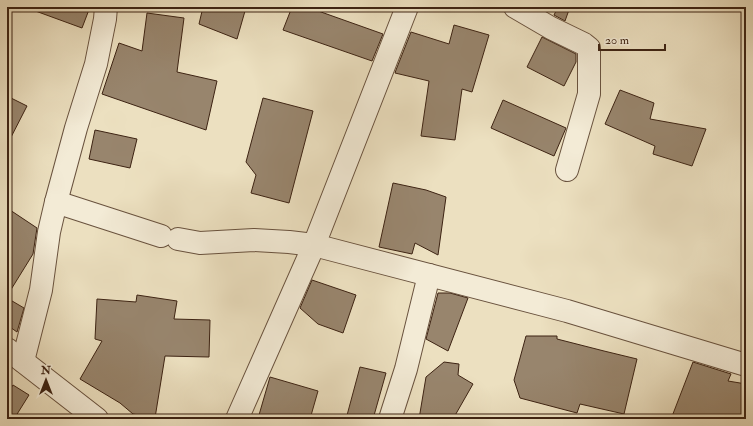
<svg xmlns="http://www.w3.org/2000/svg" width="753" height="426" viewBox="0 0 753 426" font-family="'IM FELL Double Pica',serif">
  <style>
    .building { fill: #98856d; stroke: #3d2313 }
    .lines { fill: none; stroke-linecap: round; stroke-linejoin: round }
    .minor-casing { stroke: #69523e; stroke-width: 24 }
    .minor { stroke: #f3ebd6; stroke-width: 22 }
  </style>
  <rect width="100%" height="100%" fill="#ece0c0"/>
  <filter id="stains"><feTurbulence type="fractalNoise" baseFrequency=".005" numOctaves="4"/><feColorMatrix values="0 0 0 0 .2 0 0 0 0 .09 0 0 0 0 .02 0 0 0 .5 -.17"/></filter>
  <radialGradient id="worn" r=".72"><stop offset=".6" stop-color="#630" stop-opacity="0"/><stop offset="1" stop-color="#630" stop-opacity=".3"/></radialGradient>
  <!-- building -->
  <g class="building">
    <path d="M 30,7 L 90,7 L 82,28 L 30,9 Z"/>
    <path d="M 203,7 L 226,7 L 245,11 L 237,39 L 199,24 Z"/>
    <path d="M 292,7 L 307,7 L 383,34 L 372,61 L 283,30 Z"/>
    <path d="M 558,7 L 570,7 L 565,21 L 554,15 Z"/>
    <path d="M 147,13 L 184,18 L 177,72 L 217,81 L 206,130 L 102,94 L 119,43 L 142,51 Z"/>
    <path d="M 454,25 L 489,35 L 472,92 L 462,89 L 455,140 L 421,136 L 429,81 L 395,73 L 396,70 L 411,32 L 449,44 Z"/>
    <path d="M 542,37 L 576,54 L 576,62 L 564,86 L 527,67 Z"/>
    <path d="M 620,90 L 654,103 L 650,119 L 706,129 L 692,166 L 653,154 L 655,146 L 605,124 Z"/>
    <path d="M 7,96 L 27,106 L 7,145 Z"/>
    <path d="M 263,98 L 313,111 L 289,203 L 251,193 L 256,175 L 246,162 Z"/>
    <path d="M 503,100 L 566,128 L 554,156 L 491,128 Z"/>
    <path d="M 95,130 L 137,139 L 130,168 L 89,159 Z"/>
    <path d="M 393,183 L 426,190 L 446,197 L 438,255 L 415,243 L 412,254 L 379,247 Z"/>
    <path d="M 7,208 L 37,228 L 33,254 L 7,296 Z"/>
    <path d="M 312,280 L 356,295 L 343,333 L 318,324 L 300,308 Z"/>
    <path d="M 438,293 L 450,293 L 468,298 L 448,351 L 426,339 Z"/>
    <path d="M 137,295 L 177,301 L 174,319 L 210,320 L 209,357 L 165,356 L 155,418 L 133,414 L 120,403 L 80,379 L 102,341 L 95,339 L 97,299 L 136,302 Z"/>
    <path d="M 7,298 L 24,308 L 17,332 L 7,325 Z"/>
    <path d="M 526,336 L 557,336 L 557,339 L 604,351 L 637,359 L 624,414 L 580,404 L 577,413 L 520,398 L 514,380 Z"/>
    <path d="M 444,362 L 459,364 L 458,375 L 473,384 L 453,419 L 419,419 L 426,377 Z"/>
    <path d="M 693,362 L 731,374 L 728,381 L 746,384 L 746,419 L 671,419 Z"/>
    <path d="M 360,367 L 386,373 L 373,419 L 346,419 Z"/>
    <path d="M 270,377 L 318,391 L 310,419 L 273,419 L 259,415 Z"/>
    <path d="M 13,385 L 29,395 L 14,419 L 7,419 L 7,394 Z"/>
  </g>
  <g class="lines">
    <!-- minor casing -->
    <g class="minor-casing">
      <g id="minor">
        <path d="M 515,7 L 551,28 L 584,44 L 589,48 L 589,94 L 567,170"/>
        <path d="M 56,202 L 161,236"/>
        <path d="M 178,239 L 200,243 L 254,240 L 289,242 L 314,245 L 567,311 L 746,365"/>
        <path d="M 7,349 L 97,419"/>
        <path d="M 23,361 L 41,290 L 49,232 L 56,202 L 76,128 L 96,64 L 105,19 L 106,7"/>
        <path d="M 237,419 L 314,245 L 407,7"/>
        <path d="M 390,419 L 406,369 L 429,275"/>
      </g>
    </g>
    <!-- minor -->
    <use href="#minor" class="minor"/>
  </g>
  <!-- margin -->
  <rect width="753" height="426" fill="none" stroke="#ece0c0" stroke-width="24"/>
  <rect x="8" y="8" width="737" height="410" fill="none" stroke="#3d2313" stroke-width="2"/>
  <rect x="12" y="12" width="729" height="402" fill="none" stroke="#3d2313"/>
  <!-- north arrow -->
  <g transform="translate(46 380)" stroke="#f3ebd6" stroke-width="3" paint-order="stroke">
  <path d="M0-3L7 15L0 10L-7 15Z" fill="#3d2313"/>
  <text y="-6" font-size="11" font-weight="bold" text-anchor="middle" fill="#3d2313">N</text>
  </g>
  <!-- scale -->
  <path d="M599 44v6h66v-6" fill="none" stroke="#3d2313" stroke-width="2"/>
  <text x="605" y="44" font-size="12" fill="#3d2313" stroke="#f3ebd6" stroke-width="3" paint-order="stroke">20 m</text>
  <rect width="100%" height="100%" filter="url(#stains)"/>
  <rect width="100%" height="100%" fill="url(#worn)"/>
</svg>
